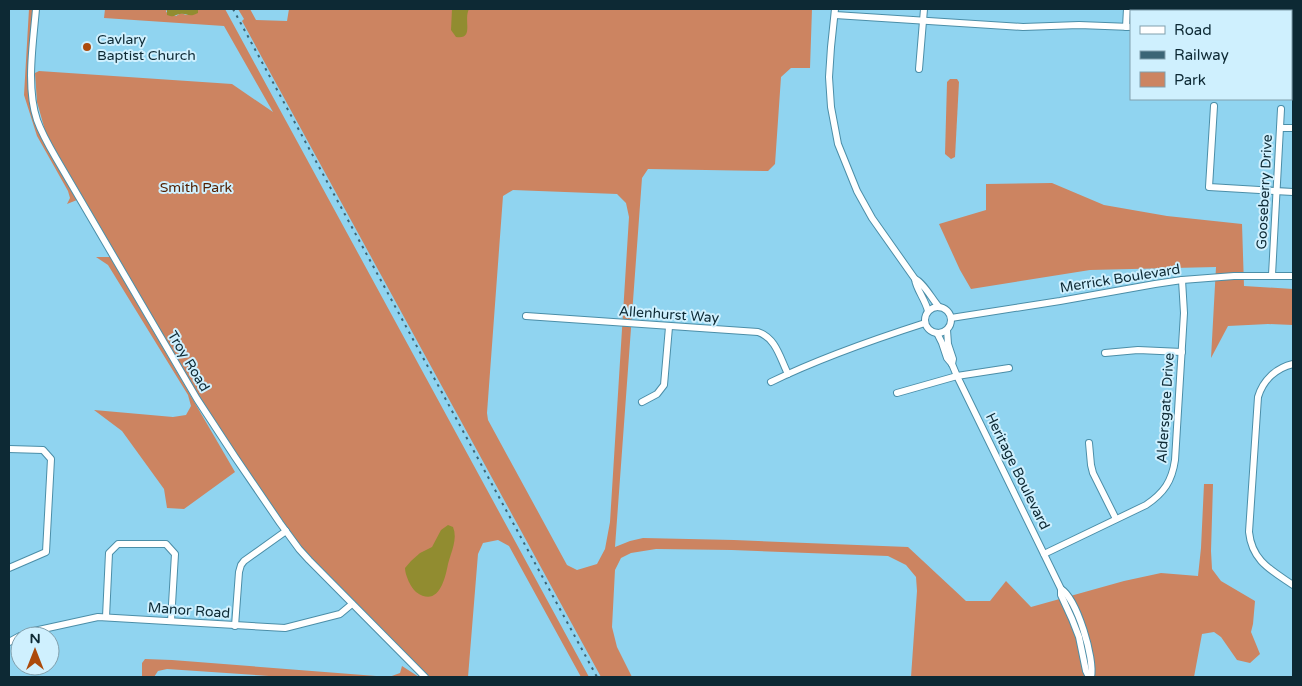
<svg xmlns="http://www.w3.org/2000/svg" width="1302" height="686" viewBox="0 0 1302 686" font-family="'Varela Round',sans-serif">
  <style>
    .green { fill: #cc8461; fill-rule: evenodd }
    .water { fill: #918c30 }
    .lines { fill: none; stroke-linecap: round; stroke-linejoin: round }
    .minor-casing { stroke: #4b8ea8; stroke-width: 8 }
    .minor { stroke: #fff; stroke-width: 6 }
    .rail { stroke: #3b6576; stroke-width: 2; stroke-dasharray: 2.5 5; stroke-linecap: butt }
    .poi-dot { fill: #ac4a0b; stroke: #cff0fe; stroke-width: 2 }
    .labels { text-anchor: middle; stroke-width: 4; stroke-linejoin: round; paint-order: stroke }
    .poi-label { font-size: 14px; fill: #0d2934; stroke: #cff0fe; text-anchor: start }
    .park-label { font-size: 14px; fill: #532002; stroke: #cff0fe }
    .street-label { font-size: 14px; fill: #0d2934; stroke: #cff0fe }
  </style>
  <rect width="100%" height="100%" fill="#90d4f0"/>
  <!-- green -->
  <g class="green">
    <path d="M 29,9 L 33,9 C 30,49 22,92 38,131 L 77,200 L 67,204 L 70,198 L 68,191 L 37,136 L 24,95 Z"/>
    <path d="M 105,9 L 167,9 L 166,12 L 176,16 L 181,13 L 186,15 L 197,13 L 198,9 L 225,9 L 589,677 L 581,677 L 509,546 L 498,540 L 483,543 L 478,554 L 468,677 L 430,677 L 297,543 L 216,425 L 46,134 L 37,102 L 35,73 L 39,71 L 232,84 L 273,112 L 224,26 L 104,18 Z"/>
    <path d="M 238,9 L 250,9 L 256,20 L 287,21 L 289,9 L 812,9 L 810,68 L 791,68 L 781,77 L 775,164 L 768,171 L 648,169 L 642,178 L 615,547 L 630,541 L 643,538 L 734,540 L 908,547 L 966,601 L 990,601 L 1006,581 L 1031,607 L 1124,581 L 1161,573 L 1198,576 L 1201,548 L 1204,484 L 1213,484 L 1211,551 L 1212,569 L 1221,581 L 1255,601 L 1253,624 L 1251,632 L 1260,654 L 1250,663 L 1237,660 L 1221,637 L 1214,632 L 1202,634 L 1194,677 L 911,677 L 917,591 L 916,577 L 906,565 L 888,556 L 732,550 L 656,549 L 631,553 L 621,558 L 615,570 L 612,627 L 617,647 L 632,677 L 601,677 L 242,21 L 244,19 ZM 513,190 L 617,194 L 626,203 L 629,217 L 610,522 L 605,549 L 597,564 L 577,570 L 567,565 L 488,420 L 487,413 L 503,196 Z"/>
    <path d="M 950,79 L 957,79 L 959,82 L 955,157 L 951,159 L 945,154 L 947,82 Z"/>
    <path d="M 1052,183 L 1104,205 L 1167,216 L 1242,224 L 1244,286 L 1293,289 L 1293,325 L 1268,324 L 1228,326 L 1211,358 L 1216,267 L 1090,270 L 971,289 L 960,270 L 939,224 L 986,210 L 986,184 Z"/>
    <path d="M 96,257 L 110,257 L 235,472 L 184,509 L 167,508 L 164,489 L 122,431 L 94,410 L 173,417 L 186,415 L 191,406 L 188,395 L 108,265 Z"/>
    <path d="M 145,659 L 172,660 L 389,677 L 400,673 L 402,666 L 419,677 L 284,677 L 167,669 L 158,671 L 154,677 L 142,677 L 142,663 Z"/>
  </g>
  <!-- water -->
  <g class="water">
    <path d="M 167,9 L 198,9 L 198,13 C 189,18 187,13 180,14 C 173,15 175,18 167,15 Z"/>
    <path d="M 452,9 L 469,9 C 463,20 475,40 456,37 L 451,30 Z"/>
    <path d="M 448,525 L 453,527 C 458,539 451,552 448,564 C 445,580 438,608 416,592 C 411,588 405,575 405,568 L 411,561 L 420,553 L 432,547 L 441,530 Z"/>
  </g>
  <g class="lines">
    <!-- minor casing -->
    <g class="minor-casing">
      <g id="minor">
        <path d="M 36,9 C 33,44 26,87 37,120 C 42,134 49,146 56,158 L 197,399 L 235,457 L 280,523 L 299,549 L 309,560 L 425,677"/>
        <path d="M 835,9 L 831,47 L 829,77 L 831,107 L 838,144 L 857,191 L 872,218 L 915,279"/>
        <path d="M 835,15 L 1023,27 L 1079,25 L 1131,27"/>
        <path d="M 1126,27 L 1127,9"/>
        <path d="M 1291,36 L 1293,36"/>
        <path d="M 919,69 L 924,9"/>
        <path d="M 1214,106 L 1209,187 L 1293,192"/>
        <path d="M 1280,128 L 1293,128"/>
        <path d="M 1272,275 L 1281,109"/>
        <circle cx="938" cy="320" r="13"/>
        <path d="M 928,311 C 925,299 916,289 915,279 C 923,282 932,299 939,307"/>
        <path d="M 526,316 L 758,332 C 776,338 780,358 788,374"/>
        <path d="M 951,318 L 1060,301 L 1155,284 L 1182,280 L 1234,276 L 1293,276"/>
        <path d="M 947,330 L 948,344 L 953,359 L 952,364"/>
        <path d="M 937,333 L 942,343 L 947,358 L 952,364 L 957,376 L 1061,589 L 1061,595 L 1072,619 L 1079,637 L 1086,671 L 1089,677"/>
        <path d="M 1105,353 L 1138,350 L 1182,352"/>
        <path d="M 1293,364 C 1276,368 1263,380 1258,397 L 1249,532 C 1252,561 1271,570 1293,585"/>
        <path d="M 771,382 C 820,358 872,340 925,323"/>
        <path d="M 897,393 L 957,376 L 1009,368"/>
        <path d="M 642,402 L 657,394 L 664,385 L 669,327"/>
        <path d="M 1089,443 L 1091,465 L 1093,473 L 1116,519"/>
        <path d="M 9,449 L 43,450 L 51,459 L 46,552 L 9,568"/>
        <path d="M 1044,554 L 1146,505 C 1164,493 1172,481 1175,460 L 1184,313 L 1182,280"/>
        <path d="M 1061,589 C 1077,599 1095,659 1091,677"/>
        <path d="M 106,617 L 109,553 L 118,544 L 166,544 L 175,554 L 171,621"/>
        <path d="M 235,626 L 239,572 L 241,565 L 244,561 L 286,531"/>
        <path d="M 21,636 L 34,631 L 98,617 L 285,628 L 340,614 L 352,604"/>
        <path d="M 9,642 L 20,636"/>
      </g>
    </g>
    <!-- minor -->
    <use href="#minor" class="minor"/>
    <!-- rail -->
    <path class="rail" d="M 233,9 L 597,677"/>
  </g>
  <!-- markers -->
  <circle class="poi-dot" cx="87" cy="47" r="5"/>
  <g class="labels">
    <!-- poi labels -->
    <g class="poi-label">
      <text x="97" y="44">Cavlary<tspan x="97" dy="16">Baptist Church</tspan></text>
    </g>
    <!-- park labels -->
    <g class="park-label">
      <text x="196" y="192">Smith Park</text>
    </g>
    <!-- street labels -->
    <g class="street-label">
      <text transform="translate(1264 192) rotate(-87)" y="5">Gooseberry Drive</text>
      <text transform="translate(1120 278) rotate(-9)" y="5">Merrick Boulevard</text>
      <text transform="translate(669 314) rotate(4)" y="5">Allenhurst Way</text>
      <text transform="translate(189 361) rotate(59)" y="5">Troy Road</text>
      <text transform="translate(1165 408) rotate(-86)" y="5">Aldersgate Drive</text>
      <text transform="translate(1018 471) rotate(64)" y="5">Heritage Boulevard</text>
      <text transform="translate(189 610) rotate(4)" y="5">Manor Road</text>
    </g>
  </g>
  <!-- border -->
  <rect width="1302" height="686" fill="none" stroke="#0d2934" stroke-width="20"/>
  <!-- legend -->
  <rect x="1130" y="10" width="162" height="90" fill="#cff0fe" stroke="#81a0ad"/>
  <rect x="1140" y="26" width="25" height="8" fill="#ffffff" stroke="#81a0ad"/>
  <text x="1174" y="35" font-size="15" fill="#0d2934">Road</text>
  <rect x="1140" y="51" width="25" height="8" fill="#3b6576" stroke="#81a0ad"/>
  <text x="1174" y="60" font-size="15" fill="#0d2934">Railway</text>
  <rect x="1140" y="72" width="25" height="15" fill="#cc8461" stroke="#81a0ad"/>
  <text x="1174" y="85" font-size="15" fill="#0d2934">Park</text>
  <!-- north arrow -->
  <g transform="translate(35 651)"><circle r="24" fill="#cff0fe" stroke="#81a0ad"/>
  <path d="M0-4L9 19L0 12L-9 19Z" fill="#ac4a0b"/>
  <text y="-8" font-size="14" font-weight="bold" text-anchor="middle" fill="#0d2934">N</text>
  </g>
</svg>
